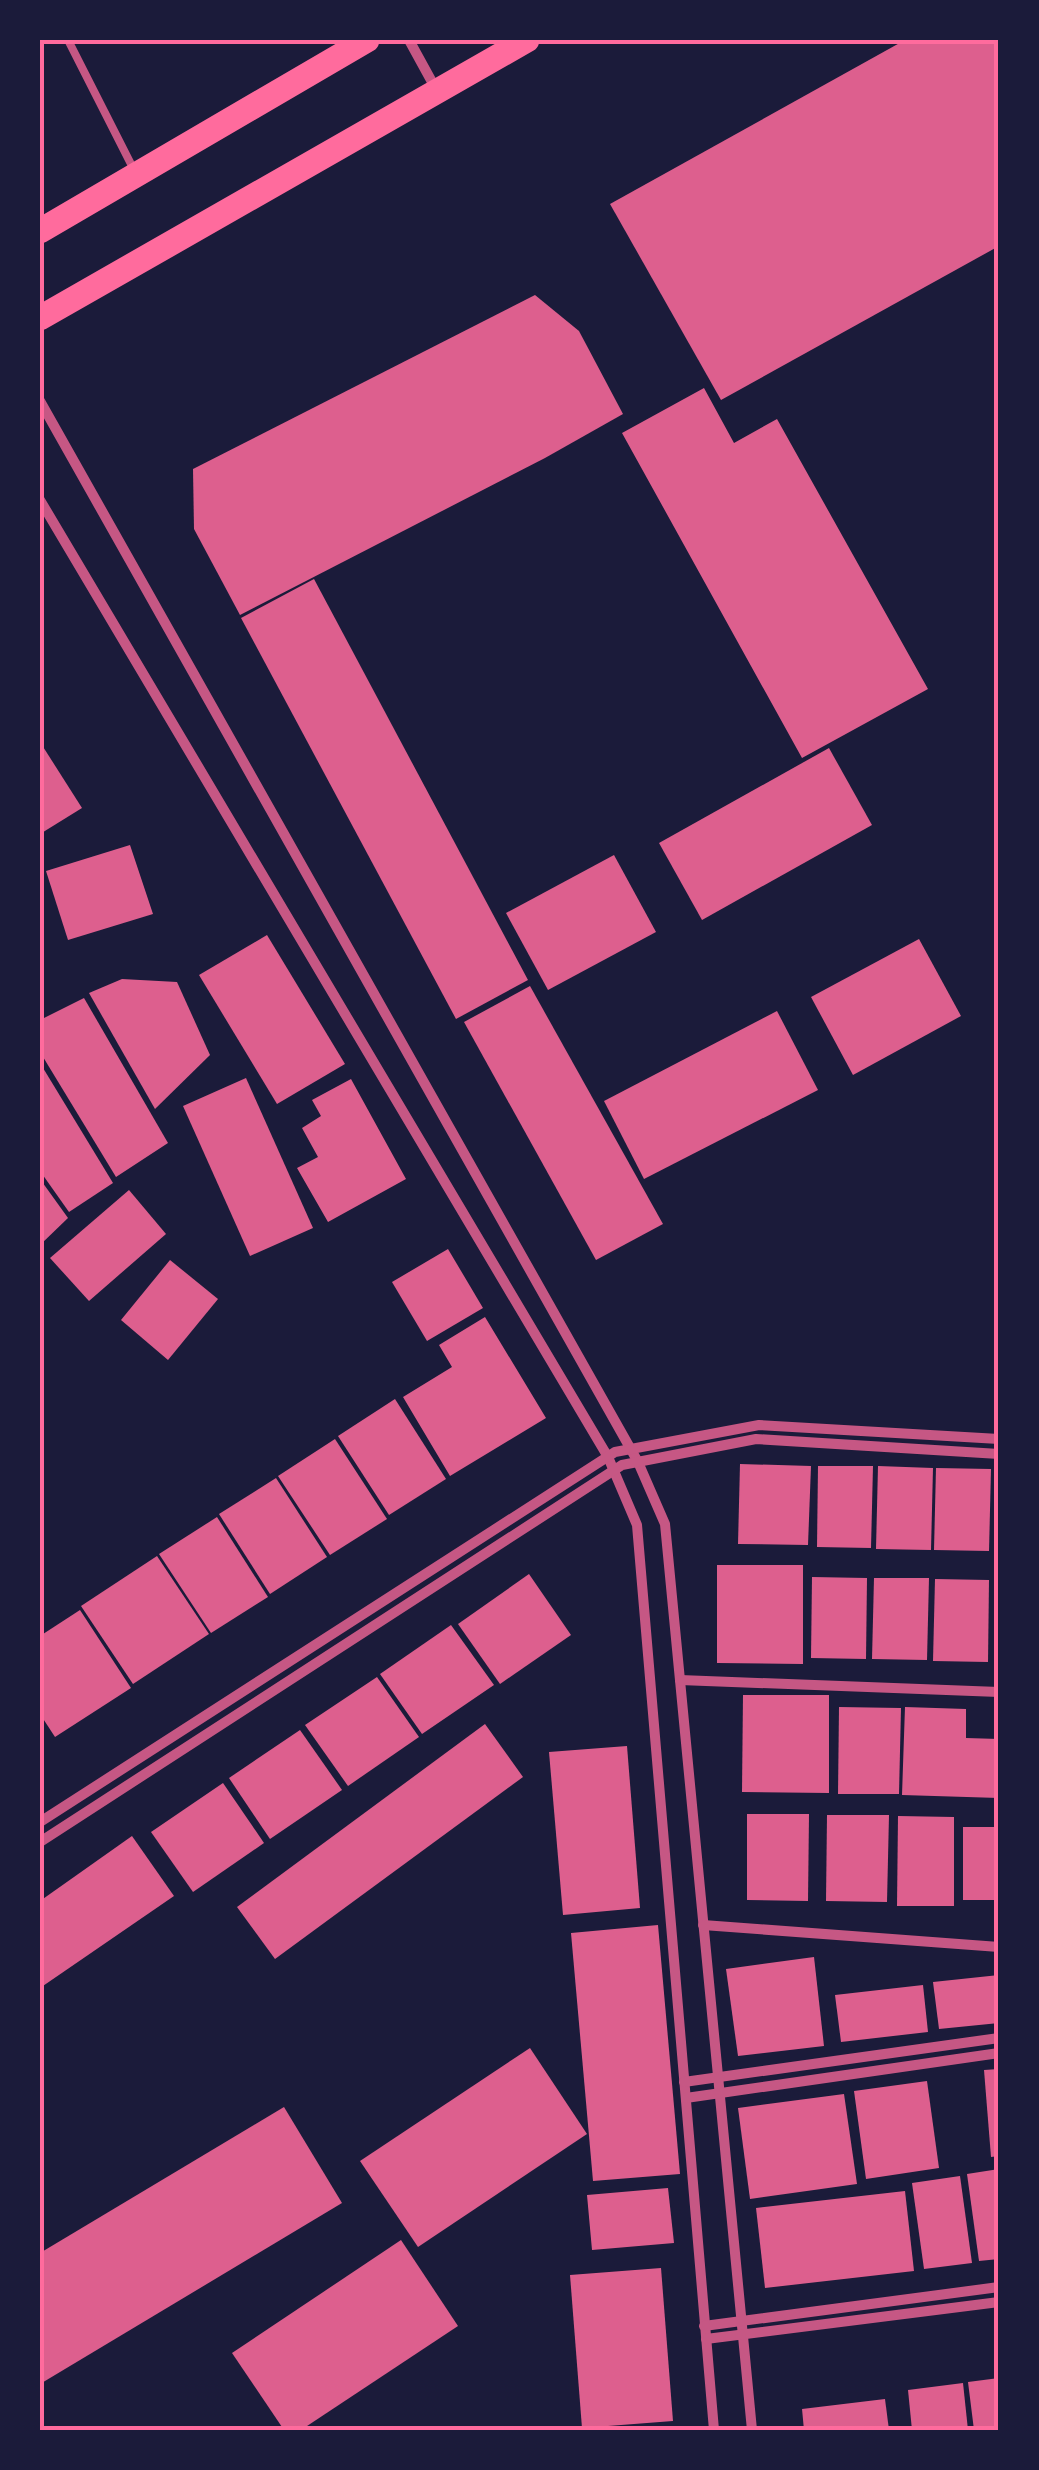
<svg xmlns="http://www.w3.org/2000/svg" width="1039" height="2470" viewBox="0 0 1039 2470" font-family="Inter,sans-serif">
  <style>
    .building { fill: #dd5f8e }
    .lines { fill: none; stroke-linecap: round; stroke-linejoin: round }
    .service { stroke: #c65784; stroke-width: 8 }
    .minor { stroke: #c65784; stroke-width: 10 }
    .primary { stroke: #ff6b9d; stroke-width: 25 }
    .neatline { fill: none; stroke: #ff6b9d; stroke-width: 4 }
  </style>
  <rect width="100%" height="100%" fill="#1b1b3a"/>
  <!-- building -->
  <g class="building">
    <path d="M 905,40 L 999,40 L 999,246 L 721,400 L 610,204 Z"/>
    <path d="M 535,295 L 579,331 L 623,414 L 545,458 L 240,615 L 194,529 L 193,469 Z"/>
    <path d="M 704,388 L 734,443 L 777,419 L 928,689 L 802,758 L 622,433 Z"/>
    <path d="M 314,579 L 528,980 L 456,1019 L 241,618 Z"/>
    <path d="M 40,742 L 82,808 L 40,834 Z"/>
    <path d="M 829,748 L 872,825 L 702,920 L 659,843 Z"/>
    <path d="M 130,845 L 153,914 L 68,940 L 46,871 Z"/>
    <path d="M 614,855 L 656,932 L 548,990 L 506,913 Z"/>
    <path d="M 267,935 L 345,1064 L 277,1104 L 199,975 Z"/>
    <path d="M 919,939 L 961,1016 L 853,1075 L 811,997 Z"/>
    <path d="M 122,979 L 177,982 L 210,1055 L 155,1109 L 89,993 Z"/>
    <path d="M 530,986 L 663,1224 L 596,1260 L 464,1022 Z"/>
    <path d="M 84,998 L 168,1143 L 116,1177 L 40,1052 L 40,1020 Z"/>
    <path d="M 777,1011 L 818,1090 L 644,1179 L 604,1101 Z"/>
    <path d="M 40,1063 L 113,1183 L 69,1212 L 40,1171 Z"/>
    <path d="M 246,1078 L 313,1228 L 250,1256 L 183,1106 Z"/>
    <path d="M 351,1079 L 406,1179 L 328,1222 L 297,1168 L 318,1157 L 302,1128 L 321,1116 L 312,1100 Z"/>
    <path d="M 40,1179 L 68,1218 L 40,1245 Z"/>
    <path d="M 129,1190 L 166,1234 L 89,1301 L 50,1258 Z"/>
    <path d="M 448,1249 L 483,1308 L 427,1341 L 392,1282 Z"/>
    <path d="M 170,1260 L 218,1299 L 168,1360 L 121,1320 Z"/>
    <path d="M 485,1317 L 546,1418 L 450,1476 L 403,1397 L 452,1367 L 439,1345 Z"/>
    <path d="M 395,1399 L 446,1479 L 389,1515 L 338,1436 Z"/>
    <path d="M 335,1439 L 387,1519 L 330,1555 L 278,1476 Z"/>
    <path d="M 740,1464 L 811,1466 L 808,1545 L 738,1544 Z"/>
    <path d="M 818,1466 L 873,1466 L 871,1548 L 817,1547 Z"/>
    <path d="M 878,1466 L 933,1468 L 931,1550 L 876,1549 Z"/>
    <path d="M 936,1468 L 991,1469 L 989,1551 L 934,1550 Z"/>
    <path d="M 995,1470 L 999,1470 L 999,1552 L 994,1552 Z"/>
    <path d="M 276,1478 L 327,1557 L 270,1594 L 219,1514 Z"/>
    <path d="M 217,1517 L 268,1597 L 211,1633 L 159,1554 Z"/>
    <path d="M 157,1556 L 209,1634 L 133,1684 L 81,1606 Z"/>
    <path d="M 717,1565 L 803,1565 L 803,1664 L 717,1663 Z"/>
    <path d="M 529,1574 L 571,1635 L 500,1684 L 458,1624 Z"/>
    <path d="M 812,1577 L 867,1578 L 866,1659 L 811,1658 Z"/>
    <path d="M 874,1578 L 929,1578 L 927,1660 L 872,1659 Z"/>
    <path d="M 935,1579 L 989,1580 L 988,1662 L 933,1661 Z"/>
    <path d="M 995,1580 L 999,1580 L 999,1662 L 994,1662 Z"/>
    <path d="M 80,1610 L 131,1688 L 55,1737 L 40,1714 L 40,1636 Z"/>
    <path d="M 451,1625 L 494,1685 L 422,1734 L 380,1674 Z"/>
    <path d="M 377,1677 L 419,1737 L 348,1786 L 305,1725 Z"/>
    <path d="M 743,1695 L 829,1695 L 829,1793 L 742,1792 Z"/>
    <path d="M 839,1707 L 901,1708 L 899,1794 L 838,1794 Z"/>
    <path d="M 905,1707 L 966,1709 L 966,1738 L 999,1739 L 999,1798 L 902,1795 Z"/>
    <path d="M 485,1724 L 523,1777 L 275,1959 L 237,1907 Z"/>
    <path d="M 300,1730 L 342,1790 L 270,1839 L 229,1778 Z"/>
    <path d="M 627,1746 L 640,1908 L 563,1915 L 549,1752 Z"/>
    <path d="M 223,1783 L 264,1843 L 193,1892 L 151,1832 Z"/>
    <path d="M 747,1814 L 809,1814 L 808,1901 L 747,1900 Z"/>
    <path d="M 827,1815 L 889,1815 L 887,1902 L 826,1901 Z"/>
    <path d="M 898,1816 L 954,1817 L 954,1906 L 897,1906 Z"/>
    <rect x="963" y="1827" width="36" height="73"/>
    <path d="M 132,1836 L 174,1896 L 40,1988 L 40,1901 Z"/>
    <path d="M 658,1925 L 680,2174 L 593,2181 L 571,1933 Z"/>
    <path d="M 814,1957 L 824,2046 L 738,2056 L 726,1969 Z"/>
    <path d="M 999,1975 L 999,2023 L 939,2029 L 933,1982 Z"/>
    <path d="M 923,1985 L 928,2032 L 841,2042 L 835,1995 Z"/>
    <path d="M 530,2048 L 587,2134 L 418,2247 L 360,2161 Z"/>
    <path d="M 999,2069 L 999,2156 L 991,2157 L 984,2070 Z"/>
    <path d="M 927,2081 L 939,2168 L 866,2179 L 854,2091 Z"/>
    <path d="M 844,2094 L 857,2184 L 750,2199 L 738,2108 Z"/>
    <path d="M 284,2107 L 342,2203 L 40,2384 L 40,2253 Z"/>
    <path d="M 999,2169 L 999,2259 L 979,2261 L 967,2174 Z"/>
    <path d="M 960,2176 L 972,2263 L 924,2269 L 912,2183 Z"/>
    <path d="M 668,2188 L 674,2243 L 592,2250 L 587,2195 Z"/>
    <path d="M 905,2191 L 914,2271 L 765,2288 L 756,2208 Z"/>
    <path d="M 401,2240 L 458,2326 L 301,2430 L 284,2430 L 232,2353 Z"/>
    <path d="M 661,2268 L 673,2421 L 582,2428 L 570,2275 Z"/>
    <path d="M 999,2378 L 999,2430 L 974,2430 L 968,2382 Z"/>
    <path d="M 963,2383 L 968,2430 L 912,2430 L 908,2390 Z"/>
    <path d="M 885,2399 L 889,2430 L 804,2430 L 802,2409 Z"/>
  </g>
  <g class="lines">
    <!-- service -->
    <path class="service" d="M 68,40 L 134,170"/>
    <!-- minor -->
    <g class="minor">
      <path d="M 409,40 L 437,91"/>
      <path d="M 40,401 L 638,1462 L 665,1524 L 752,2430"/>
      <path d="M 40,500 L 608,1457 L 637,1525 L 714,2430"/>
      <path d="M 680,1680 L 999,1692"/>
      <path d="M 40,1822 L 615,1452 L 759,1425 L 999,1439"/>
      <path d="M 40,1842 L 622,1465 L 756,1439 L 999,1454"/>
      <path d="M 703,1925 L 999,1947"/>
      <path d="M 684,2082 L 999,2038"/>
      <path d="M 686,2098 L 999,2053"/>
      <path d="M 704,2326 L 999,2287"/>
      <path d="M 706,2339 L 999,2302"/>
    </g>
    <!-- primary -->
    <g class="primary">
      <path d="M 40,231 L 367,40"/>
      <path d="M 40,318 L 527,40"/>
    </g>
  </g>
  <!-- border -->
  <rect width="1039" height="2470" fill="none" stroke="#1b1b3a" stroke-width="85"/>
  <rect x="42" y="42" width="954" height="2386" class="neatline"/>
</svg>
